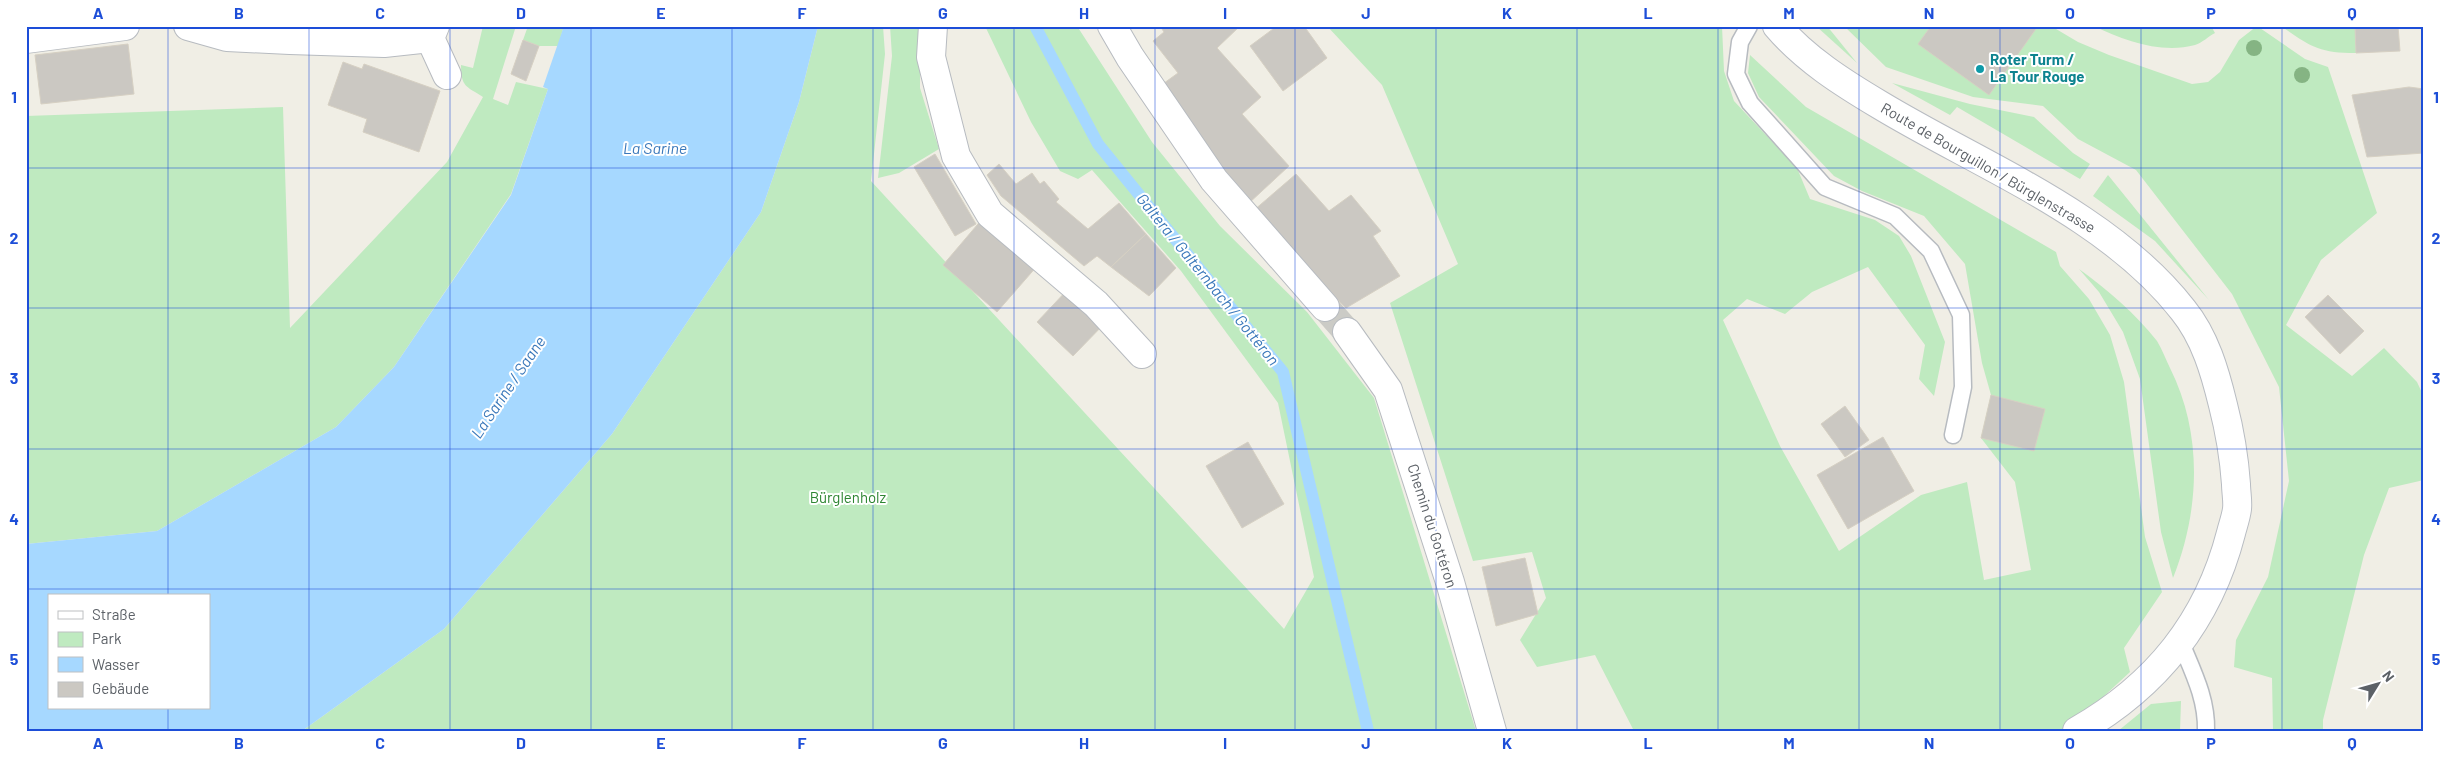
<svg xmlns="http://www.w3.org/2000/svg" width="2450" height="757" viewBox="0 0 2450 757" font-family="Barlow,sans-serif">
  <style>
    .green { fill: #bfeac0 }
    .water { fill: #a6d8ff; fill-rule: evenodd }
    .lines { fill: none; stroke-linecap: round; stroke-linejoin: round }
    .stream { stroke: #a6d8ff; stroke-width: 12 }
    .building { fill: #cbc8c2; stroke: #d6d0c3 }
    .street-tunnel { stroke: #cbcbc6; stroke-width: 28; stroke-dasharray: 28 14; stroke-linecap: butt }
    .lane-casing { stroke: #b7bbc0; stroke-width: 19 }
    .street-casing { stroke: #b7bbc0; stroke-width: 30 }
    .secondary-casing { stroke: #b8bcc2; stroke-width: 30 }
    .lane { stroke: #fff; stroke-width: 16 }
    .street { stroke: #fff; stroke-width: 28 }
    .secondary { stroke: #fff; stroke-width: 28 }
    .tree { fill: #85b483 }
    .grid { fill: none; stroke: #1d4ed8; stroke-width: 1; stroke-opacity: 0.55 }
    .culture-dot { fill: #0f9aa8; stroke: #fff; stroke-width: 2 }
    .labels { text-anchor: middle; stroke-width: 4; stroke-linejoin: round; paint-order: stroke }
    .culture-label { font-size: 15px; font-weight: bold; fill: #0d838f; stroke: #fff; text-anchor: start }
    .street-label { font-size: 15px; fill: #5c6167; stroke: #fff }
    .park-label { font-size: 15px; fill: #2e8532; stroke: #fff }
    .water-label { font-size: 16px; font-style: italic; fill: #3a78ba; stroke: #fff }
    .neatline { fill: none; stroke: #1d4ed8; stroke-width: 2 }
    .grid-label { font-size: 16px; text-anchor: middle; font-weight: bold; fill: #1d4ed8 }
  </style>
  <rect width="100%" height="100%" fill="#f0eee5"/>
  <!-- green -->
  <g class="green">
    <path d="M 483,26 L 516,26 L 493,99 L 508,105 L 516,82 L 548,89 L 511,194 L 394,367 L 336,427 L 157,531 L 26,544 L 26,116 L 283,107 L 290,328 L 447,162 L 483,97 C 466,86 461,87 461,65 L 473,68 Z"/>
    <path d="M 528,26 L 564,26 L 558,46 L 539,46 L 523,40 Z"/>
    <path d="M 818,26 L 883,26 L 885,54 L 871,181 L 1284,629 L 1314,577 L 1278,403 L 1181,271 L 1092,170 L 1078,179 L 1060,171 L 1031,122 L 985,26 L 1077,26 L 1152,142 L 1220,226 L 1307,312 L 1374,398 L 1476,731 L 302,731 L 444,629 L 612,434 L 761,212 L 799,102 Z"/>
    <path d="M 890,26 L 920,27 L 920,88 L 939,149 L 899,173 L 878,178 L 892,56 Z"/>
    <path d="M 1327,26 L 1722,26 L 1724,71 L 1734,101 L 1797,168 L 1810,199 L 1875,220 L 1899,236 L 1911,256 L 1945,342 L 1934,396 L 1919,379 L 1925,345 L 1868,267 L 1812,292 L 1785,314 L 1747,299 L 1723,320 L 1780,446 L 1839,551 L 1921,495 L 1967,482 L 1984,580 L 2031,570 L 2015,482 L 1981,438 L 1991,395 L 1982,363 L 1965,264 L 1924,216 L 1862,191 L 1834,176 L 1759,97 L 1748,73 L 1750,55 L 1806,107 L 2056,252 L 2060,266 L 2089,299 L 2110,335 L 2124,382 L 2145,537 L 2162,592 L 2124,648 L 2130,672 L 2089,710 L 2111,731 L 1634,731 L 1595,655 L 1537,667 L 1520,640 L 1546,598 L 1532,552 L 1473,561 L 1390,303 L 1458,264 L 1382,85 Z"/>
    <path d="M 1816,26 L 1827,26 L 1857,63 Z"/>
    <path d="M 1844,26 L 2051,26 L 2078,42 L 2109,55 L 2192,84 L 2208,82 L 2220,72 L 2239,40 L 2257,26 L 2305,59 L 2328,67 L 2377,213 L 2321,260 L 2286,325 L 2352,376 L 2384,348 L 2417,382 L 2424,397 L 2424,480 L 2389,488 L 2364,555 L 2323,720 L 2323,731 L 2273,731 L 2272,678 L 2234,667 L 2236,640 L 2268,577 L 2289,481 L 2279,387 L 2232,294 L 2136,170 L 2078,139 L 2043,106 L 1973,97 L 1886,67 Z"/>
    <path d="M 2094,26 L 2211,26 L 2215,33 C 2209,36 2202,43 2195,45 C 2162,54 2124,41 2094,26 Z"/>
    <path d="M 2281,26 L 2355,27 L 2356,53 C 2319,53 2311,47 2281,26 Z"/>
    <path d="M 1892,83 L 1970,104 L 2034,117 L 2073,153 L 2090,164 L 2080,179 L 1957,107 L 1950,115 Z"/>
    <path d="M 2108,175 L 2209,300 L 2155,241 L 2093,196 Z"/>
    <path d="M 2079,269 C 2108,290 2135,313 2157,341 C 2162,349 2166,360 2170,368 C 2203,434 2200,510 2173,578 L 2161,532 L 2140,379 L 2123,332 L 2099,292 Z"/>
    <path d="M 2181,701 L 2180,731 L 2118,731 L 2151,704 Z"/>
  </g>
  <!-- water -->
  <path class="water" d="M 564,26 L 818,26 L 799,102 L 761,212 L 612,434 L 444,629 L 302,731 L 26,731 L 26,544 L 157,531 L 336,427 L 394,367 L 511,195 L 548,89 L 543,87 ZM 49,596 L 209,596 L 209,708 L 49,708 Z"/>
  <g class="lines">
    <!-- stream -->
    <path class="stream" d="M 1035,26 L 1098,144 L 1283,372 L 1368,731"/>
  </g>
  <!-- building -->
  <g class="building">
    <path d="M 305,26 L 390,26 L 385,29 L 306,30 Z"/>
    <path d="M 1160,26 L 1240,26 L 1217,48 L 1261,97 L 1242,114 L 1289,166 L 1248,204 L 1160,86 L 1178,73 L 1153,41 L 1164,32 Z"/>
    <path d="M 1277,26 L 1304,26 L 1327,58 L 1283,91 L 1250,46 Z"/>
    <path d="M 1931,26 L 2038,26 L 1989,95 L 1918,44 Z"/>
    <path d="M 2398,26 L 2400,51 L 2356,53 L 2355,27 Z"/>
    <path d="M 523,40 L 539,46 L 526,81 L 511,74 Z"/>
    <path d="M 128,44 L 134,94 L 41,104 L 35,55 Z"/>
    <path d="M 343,62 L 362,69 L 364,64 L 440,91 L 419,152 L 363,132 L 367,119 L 328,105 Z"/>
    <path d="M 2409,87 L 2424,89 L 2424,153 L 2367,157 L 2352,95 Z"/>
    <path d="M 935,154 L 976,224 L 955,236 L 914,167 Z"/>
    <path d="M 999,164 L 1016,184 L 1032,173 L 1040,184 L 1044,181 L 1059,199 L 1056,202 L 1088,229 L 1119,203 L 1146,234 L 1111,267 L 1097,256 L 1084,266 L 1001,196 L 987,175 Z"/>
    <path d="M 1296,174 L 1329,211 L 1351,195 L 1381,231 L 1373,236 L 1400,276 L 1346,308 L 1296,260 L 1253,211 Z"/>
    <path d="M 983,218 L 1038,265 L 997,312 L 943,265 Z"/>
    <path d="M 1146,234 L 1176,268 L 1149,296 L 1111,267 Z"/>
    <path d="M 1070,287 L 1106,322 L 1073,356 L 1037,322 Z"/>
    <path d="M 2328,295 L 2364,331 L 2340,354 L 2305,317 Z"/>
    <path d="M 1991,395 L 2045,409 L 2034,451 L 1981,438 Z"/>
    <path d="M 1845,406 L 1869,440 L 1845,457 L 1821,424 Z"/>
    <path d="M 1883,437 L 1914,491 L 1848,529 L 1817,475 Z"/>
    <path d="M 1248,442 L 1284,504 L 1242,528 L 1206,466 Z"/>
    <path d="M 1525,558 L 1538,614 L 1496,626 L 1482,567 Z"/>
  </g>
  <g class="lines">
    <!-- street-tunnel -->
    <path class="street-tunnel" d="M 1325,307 L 1347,332"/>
    <!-- lane casing -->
    <g class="lane-casing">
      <g id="lane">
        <path d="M 1749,26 L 1740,42 L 1736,74 L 1750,103 L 1825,187 L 1895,216 L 1931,251 L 1961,315 L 1963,387 L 1953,435"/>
        <path d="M 2181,643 C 2193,672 2207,699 2206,731"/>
      </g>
    </g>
    <!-- street casing -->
    <g class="street-casing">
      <g id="street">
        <path d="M 188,26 L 227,37 L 290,40 L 384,43 L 430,38 L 435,26"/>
        <path d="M 933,26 L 931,57 L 956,156 L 990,214 L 1096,304 L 1142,354"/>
        <path d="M 1112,26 L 1130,57 L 1214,180 L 1325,307"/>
        <path d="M 430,38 L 447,75"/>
        <path d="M 26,39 L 125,26"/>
        <path d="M 1347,332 L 1388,390 L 1450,582 L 1492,731"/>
      </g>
    </g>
    <!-- secondary casing -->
    <g class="secondary-casing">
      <path id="secondary" d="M 1777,26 C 1805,59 1843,83 1880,105 C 1981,166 2109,215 2183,310 C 2205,337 2215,372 2223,405 C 2230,432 2234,456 2236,484 C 2236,492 2238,501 2237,509 C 2236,517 2233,525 2231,533 C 2208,622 2156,686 2077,731"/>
    </g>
    <!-- lane -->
    <use href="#lane" class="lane"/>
    <!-- street -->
    <use href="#street" class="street"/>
    <!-- secondary -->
    <use href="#secondary" class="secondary"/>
  </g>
  <!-- trees -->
  <g class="tree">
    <circle cx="2254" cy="48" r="8"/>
    <circle cx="2302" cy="75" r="8"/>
  </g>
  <!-- grid -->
  <path class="grid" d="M 168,26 L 168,596M 309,26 L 309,731M 450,26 L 450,731M 591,26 L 591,731M 732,26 L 732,731M 873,26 L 873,731M 1014,26 L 1014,731M 1155,26 L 1155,731M 1295,26 L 1295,731M 1436,26 L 1436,731M 1577,26 L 1577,731M 1718,26 L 1718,731M 1859,26 L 1859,731M 2000,26 L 2000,731M 2141,26 L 2141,731M 2282,26 L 2282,731M 26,168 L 2424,168M 26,308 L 2424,308M 26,449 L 2424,449M 26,589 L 2424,589M 168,708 L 168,731"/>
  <!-- markers -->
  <circle class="culture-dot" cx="1980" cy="69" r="5"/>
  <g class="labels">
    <!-- culture labels -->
    <g class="culture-label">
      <text x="1990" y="65">Roter Turm /<tspan x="1990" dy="17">La Tour Rouge</tspan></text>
    </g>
    <!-- street labels -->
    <g class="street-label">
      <text transform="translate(1988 168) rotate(30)" y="5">Route de Bourguillon / Bürglenstrasse</text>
      <text transform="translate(1432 526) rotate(72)" y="5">Chemin du Gottéron</text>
    </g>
    <!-- park labels -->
    <g class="park-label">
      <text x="848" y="503">Bürglenholz</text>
    </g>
    <!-- water labels -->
    <g class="water-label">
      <text x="655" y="154">La Sarine</text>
      <text transform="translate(1208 279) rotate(51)" y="6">Galtera / Galternbach / Gottéron</text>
      <text transform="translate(508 387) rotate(-56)" y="6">La Sarine / Saane</text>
    </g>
  </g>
  <!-- border -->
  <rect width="2450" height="757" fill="none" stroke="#ffffff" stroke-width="55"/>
  <!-- legend -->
  <rect x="48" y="594" width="162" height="115" fill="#ffffff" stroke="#bec0c2"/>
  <rect x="58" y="611" width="25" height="8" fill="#ffffff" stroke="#bec0c2"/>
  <text x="92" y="620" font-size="15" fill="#5c6167">Straße</text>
  <rect x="58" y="632" width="25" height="15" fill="#bfeac0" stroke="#bec0c2"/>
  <text x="92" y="644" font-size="15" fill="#5c6167">Park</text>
  <rect x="58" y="657" width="25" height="15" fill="#a6d8ff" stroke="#bec0c2"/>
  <text x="92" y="670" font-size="15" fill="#5c6167">Wasser</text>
  <rect x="58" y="682" width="25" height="15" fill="#cbc8c2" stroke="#bec0c2"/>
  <text x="92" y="694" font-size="15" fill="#5c6167">Gebäude</text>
  <!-- north arrow -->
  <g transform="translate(2378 684) rotate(53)" stroke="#ffffff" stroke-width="4" paint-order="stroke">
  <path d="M0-4L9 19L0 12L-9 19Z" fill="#5c6167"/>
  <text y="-8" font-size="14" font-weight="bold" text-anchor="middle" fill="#5c6167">N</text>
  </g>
  <rect x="28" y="28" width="2394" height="702" class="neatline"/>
  <g class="grid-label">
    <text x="98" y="19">A</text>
    <text x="239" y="19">B</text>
    <text x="380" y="19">C</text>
    <text x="521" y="19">D</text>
    <text x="661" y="19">E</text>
    <text x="802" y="19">F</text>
    <text x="943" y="19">G</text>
    <text x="1084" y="19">H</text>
    <text x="1225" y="19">I</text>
    <text x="1366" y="19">J</text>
    <text x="1507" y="19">K</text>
    <text x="1648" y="19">L</text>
    <text x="1789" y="19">M</text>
    <text x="1929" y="19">N</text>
    <text x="2070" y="19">O</text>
    <text x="2211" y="19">P</text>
    <text x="2352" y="19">Q</text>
    <text x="14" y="103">1</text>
    <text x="2436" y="103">1</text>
    <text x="14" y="244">2</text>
    <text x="2436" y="244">2</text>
    <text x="14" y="384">3</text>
    <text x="2436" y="384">3</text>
    <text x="14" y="525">4</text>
    <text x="2436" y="525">4</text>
    <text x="14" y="665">5</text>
    <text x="2436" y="665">5</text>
    <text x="98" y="749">A</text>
    <text x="239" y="749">B</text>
    <text x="380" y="749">C</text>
    <text x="521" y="749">D</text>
    <text x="661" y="749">E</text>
    <text x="802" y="749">F</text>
    <text x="943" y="749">G</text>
    <text x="1084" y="749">H</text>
    <text x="1225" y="749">I</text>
    <text x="1366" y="749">J</text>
    <text x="1507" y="749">K</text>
    <text x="1648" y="749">L</text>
    <text x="1789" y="749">M</text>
    <text x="1929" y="749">N</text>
    <text x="2070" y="749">O</text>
    <text x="2211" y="749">P</text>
    <text x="2352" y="749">Q</text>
  </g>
</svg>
